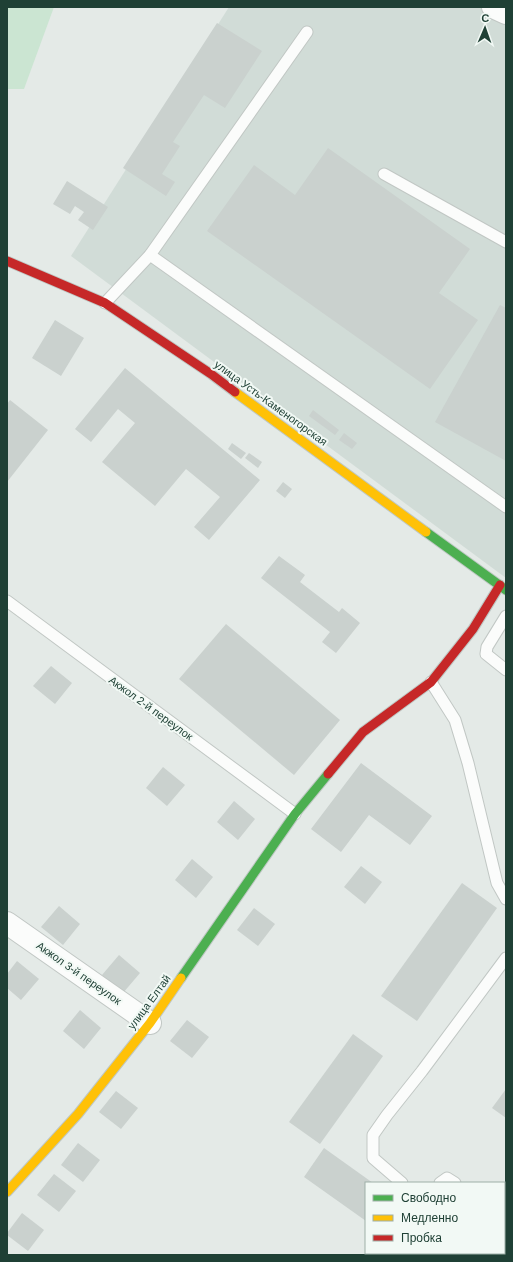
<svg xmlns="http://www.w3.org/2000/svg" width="513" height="1262" viewBox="0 0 513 1262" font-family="Arial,sans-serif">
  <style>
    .built { fill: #d1dcd7 }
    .green { fill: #cbe5d2 }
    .building { fill: #cad1ce }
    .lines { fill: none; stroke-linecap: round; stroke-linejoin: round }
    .lane-casing { stroke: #c1c7c4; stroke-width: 13 }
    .street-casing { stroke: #c1c7c4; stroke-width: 24 }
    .fast-casing { stroke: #bfc8c4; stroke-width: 11 }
    .slow-casing { stroke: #bfc8c4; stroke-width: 11 }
    .jam-casing { stroke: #bfc8c4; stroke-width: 11 }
    .lane { stroke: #fbfcfb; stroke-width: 11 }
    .street { stroke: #fbfcfb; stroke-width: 22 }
    .fast { stroke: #4caf50; stroke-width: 9 }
    .slow { stroke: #ffc107; stroke-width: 9 }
    .jam { stroke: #c62828; stroke-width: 9 }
    .labels { text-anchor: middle; stroke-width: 4; stroke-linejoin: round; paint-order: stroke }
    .street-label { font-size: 11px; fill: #1f4035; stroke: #f2f9f5 }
  </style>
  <rect width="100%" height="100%" fill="#e4eae7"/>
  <!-- built -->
  <path class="built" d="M 229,7 L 485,7 L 506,18 L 506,578 L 71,256 Z"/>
  <!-- green -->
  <path class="green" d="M 7,7 L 54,7 L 24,89 L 7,89 Z"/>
  <!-- building -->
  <g class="building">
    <path d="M 217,23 L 262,51 L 225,108 L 204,95 L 173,142 L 180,146 L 162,174 L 175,182 L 166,196 L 123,168 Z"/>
    <path d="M 328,148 L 470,249 L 439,293 L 478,320 L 430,389 L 207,231 L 254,165 L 295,195 Z"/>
    <path d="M 67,181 L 108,207 L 93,230 L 78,220 L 84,212 L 75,206 L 70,214 L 53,204 Z"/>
    <path d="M 500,305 L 506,308 L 506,461 L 435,422 Z"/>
    <path d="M 55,320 L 84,338 L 61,376 L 32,358 Z"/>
    <path d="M 125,368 L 260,480 L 209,540 L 194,527 L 220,497 L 186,469 L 155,506 L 102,462 L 135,423 L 118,409 L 91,442 L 75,429 Z"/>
    <path d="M 10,400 L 48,430 L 7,482 L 7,404 Z"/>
    <path d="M 313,410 L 339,430 L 335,435 L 309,416 Z"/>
    <path d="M 344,433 L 357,443 L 352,449 L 339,440 Z"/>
    <path d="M 232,443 L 246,453 L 241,459 L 228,449 Z"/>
    <path d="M 249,453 L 262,462 L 258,468 L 245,458 Z"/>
    <path d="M 283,482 L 292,489 L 285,498 L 276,491 Z"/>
    <path d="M 279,556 L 305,575 L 300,582 L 339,612 L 342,608 L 360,623 L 336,653 L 322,642 L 330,632 L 261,578 Z"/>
    <path d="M 226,624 L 340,720 L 294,775 L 179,679 Z"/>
    <path d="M 51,666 L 72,683 L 55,704 L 33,686 Z"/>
    <path d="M 361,763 L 432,816 L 410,845 L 369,815 L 341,852 L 311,829 Z"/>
    <path d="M 163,767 L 185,785 L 167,806 L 146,788 Z"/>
    <path d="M 234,801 L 255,819 L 238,840 L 217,822 Z"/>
    <path d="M 192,859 L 213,877 L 196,898 L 175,880 Z"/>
    <path d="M 361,866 L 382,882 L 365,904 L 344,887 Z"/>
    <path d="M 462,883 L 497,908 L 417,1021 L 381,996 Z"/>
    <path d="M 59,906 L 80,924 L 63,945 L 41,927 Z"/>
    <path d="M 254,908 L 275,924 L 258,946 L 237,930 Z"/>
    <path d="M 119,955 L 140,973 L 123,993 L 102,975 Z"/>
    <path d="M 17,961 L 39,979 L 21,1000 L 7,988 L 7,974 Z"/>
    <path d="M 80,1010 L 101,1028 L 84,1049 L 63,1031 Z"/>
    <path d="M 187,1020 L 209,1037 L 192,1058 L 170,1041 Z"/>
    <path d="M 353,1034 L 383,1056 L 320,1144 L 289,1122 Z"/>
    <path d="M 506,1089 L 506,1118 L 492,1108 Z"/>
    <path d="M 116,1091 L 138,1108 L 121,1129 L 99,1112 Z"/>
    <path d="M 78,1143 L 100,1160 L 83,1182 L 61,1165 Z"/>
    <path d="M 324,1148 L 373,1183 L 366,1183 L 366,1221 L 304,1177 Z"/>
    <path d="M 54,1174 L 76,1191 L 59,1212 L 37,1195 Z"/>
    <path d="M 22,1213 L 44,1230 L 28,1251 L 7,1235 L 7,1233 Z"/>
    <path d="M 504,1234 L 506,1235 L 506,1255 L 476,1255 L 474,1253 L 504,1253 Z"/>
  </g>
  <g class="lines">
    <!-- lane casing -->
    <g class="lane-casing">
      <g id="lane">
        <path d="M 384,174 L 506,242"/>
        <path d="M 150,255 L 506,507"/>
        <path d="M 105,303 L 150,255 L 307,32"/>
        <path d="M 7,601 L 295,814"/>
        <path d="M 506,616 L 487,647 L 486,654 L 506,670"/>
        <path d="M 431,682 L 455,720 L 468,763 L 497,883 L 506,899"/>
        <path d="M 402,1183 L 373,1158 L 373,1135 L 387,1115 L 422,1071 L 506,958"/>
        <path d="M 440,1183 L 447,1178 L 455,1183"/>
        <path d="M 504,1215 L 506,1217"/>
      </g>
    </g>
    <!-- street casing -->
    <g class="street-casing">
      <g id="street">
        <path d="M 493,7 L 506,13"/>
        <path d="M 7,923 L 150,1023"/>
      </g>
    </g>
    <!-- fast casing -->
    <g class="fast-casing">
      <g id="fast">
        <path d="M 426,532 L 506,590"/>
        <path d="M 181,978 L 295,814 L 328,774"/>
      </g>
    </g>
    <!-- slow casing -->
    <g class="slow-casing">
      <g id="slow">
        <path d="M 235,392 L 426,532"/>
        <path d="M 7,1192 L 78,1114 L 150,1023 L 181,978"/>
      </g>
    </g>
    <!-- jam casing -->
    <g class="jam-casing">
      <g id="jam">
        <path d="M 7,261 L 105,303 L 211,374 L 235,392"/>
        <path d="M 328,774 L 363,732 L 431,682 L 473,629 L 500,585"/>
      </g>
    </g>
    <!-- lane -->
    <use href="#lane" class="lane"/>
    <!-- street -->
    <use href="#street" class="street"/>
    <!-- fast -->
    <use href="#fast" class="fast"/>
    <!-- slow -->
    <use href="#slow" class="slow"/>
    <!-- jam -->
    <use href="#jam" class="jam"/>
  </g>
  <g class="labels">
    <!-- street labels -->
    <g class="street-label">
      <text transform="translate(271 403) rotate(36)" y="4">улица Усть-Каменогорская</text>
      <text transform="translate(151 708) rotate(36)" y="4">Акжол 2-й переулок</text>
      <text transform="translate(79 973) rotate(35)" y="4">Акжол 3-й переулок</text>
      <text transform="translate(149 1002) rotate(-54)" y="4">улица Елтай</text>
    </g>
  </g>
  <!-- border -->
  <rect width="513" height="1262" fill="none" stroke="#1f4035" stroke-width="16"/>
  <!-- legend -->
  <rect x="365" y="1182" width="140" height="72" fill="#f2f9f5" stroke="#9eafa8"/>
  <rect x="373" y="1195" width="20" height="6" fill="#4caf50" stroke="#9eafa8"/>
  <text x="401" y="1202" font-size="12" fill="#1f4035">Свободно</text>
  <rect x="373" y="1215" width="20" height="6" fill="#ffc107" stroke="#9eafa8"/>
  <text x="401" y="1222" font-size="12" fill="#1f4035">Медленно</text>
  <rect x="373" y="1235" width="20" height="6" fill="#c62828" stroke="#9eafa8"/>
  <text x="401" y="1242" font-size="12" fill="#1f4035">Пробка</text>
  <!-- north arrow -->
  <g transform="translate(485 28) rotate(2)" stroke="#f2f9f5" stroke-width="3" paint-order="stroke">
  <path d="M0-3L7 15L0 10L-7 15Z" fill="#1f4035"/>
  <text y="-6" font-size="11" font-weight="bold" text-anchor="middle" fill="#1f4035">С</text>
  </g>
</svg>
